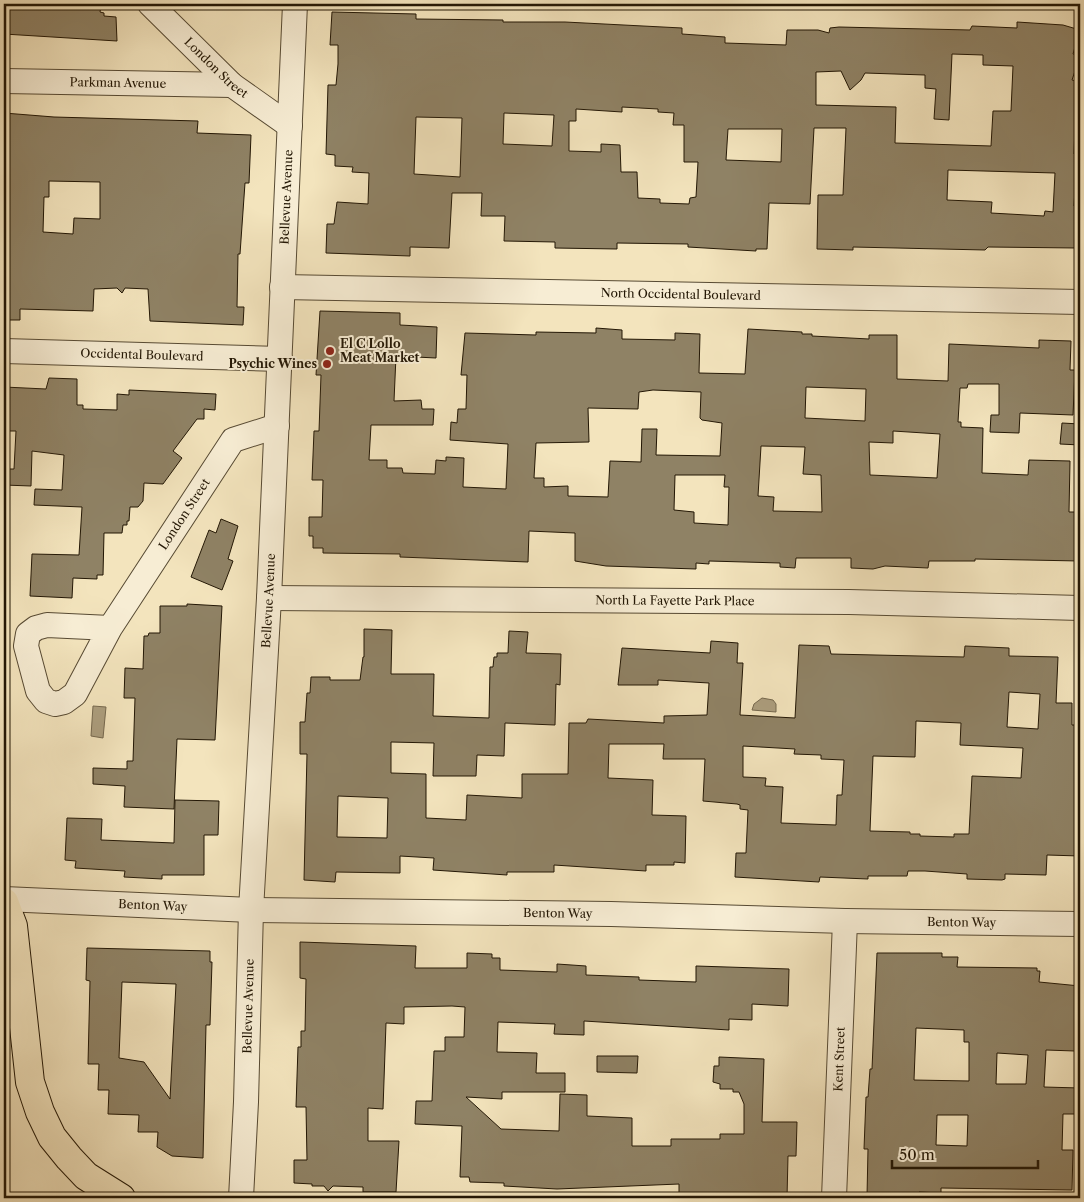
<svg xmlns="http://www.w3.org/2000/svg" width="1084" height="1202" viewBox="0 0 1084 1202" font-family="'Libre Caslon Text',serif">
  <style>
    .water { fill: #ac9e7e; stroke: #75684e }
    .building { fill: #8f8265; stroke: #231705; fill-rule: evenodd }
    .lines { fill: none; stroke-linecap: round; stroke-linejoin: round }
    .minor-casing { stroke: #574a33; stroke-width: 26 }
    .highway-casing { stroke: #231705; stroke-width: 30 }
    .minor { stroke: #f7edd4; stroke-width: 24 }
    .highway { stroke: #f3e4bd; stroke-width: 28 }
    .poi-dot { fill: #8f2418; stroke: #f7edd4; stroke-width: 2 }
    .labels { text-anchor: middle; stroke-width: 4; stroke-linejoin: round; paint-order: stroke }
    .street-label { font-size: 12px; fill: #231705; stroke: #f7edd4 }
    .poi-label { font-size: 12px; font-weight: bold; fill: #231705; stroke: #f7edd4; text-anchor: start }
  </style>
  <rect width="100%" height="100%" fill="#f3e4bd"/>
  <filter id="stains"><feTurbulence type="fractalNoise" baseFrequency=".004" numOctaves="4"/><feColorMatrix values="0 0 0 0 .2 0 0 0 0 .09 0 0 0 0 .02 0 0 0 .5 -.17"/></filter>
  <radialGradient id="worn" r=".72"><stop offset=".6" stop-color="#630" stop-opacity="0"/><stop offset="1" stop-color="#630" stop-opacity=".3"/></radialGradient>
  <!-- water -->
  <g class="water">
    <path d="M 762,698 L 773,700 L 776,704 L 776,712 L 752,710 L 754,704 Z"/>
    <path d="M 93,706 L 106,707 L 103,738 L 91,736 Z"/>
  </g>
  <!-- building -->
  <g class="building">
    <path d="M 4,4 L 101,6 L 100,12 L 104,13 L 104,16 L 116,17 L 117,41 L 4,34 Z"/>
    <path d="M 332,12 L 416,14 L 416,19 L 503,20 L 503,22 L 565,22 L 682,28 L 682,34 L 725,37 L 725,43 L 786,45 L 787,30 L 818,30 L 829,33 L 830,28 L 839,27 L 970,30 L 972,26 L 1017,28 L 1017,22 L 1063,25 L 1080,30 L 1073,54 L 1080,56 L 1072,80 L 1080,82 L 1076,99 L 1074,154 L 1080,154 L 1080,172 L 1076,172 L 1074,206 L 1077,206 L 1076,248 L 988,247 L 985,250 L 853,247 L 853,250 L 817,249 L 818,195 L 843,195 L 846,128 L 814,128 L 810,204 L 769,203 L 767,249 L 756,249 L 756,251 L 688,247 L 688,244 L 617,243 L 617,249 L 555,248 L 555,242 L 504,241 L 505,216 L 481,216 L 482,193 L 452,193 L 449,248 L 410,247 L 410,256 L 326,253 L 327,224 L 334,224 L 337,202 L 368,204 L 369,173 L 352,172 L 353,167 L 335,166 L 335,155 L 326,154 L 328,85 L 336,85 L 338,64 L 338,45 L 330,45 ZM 952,54 L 983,55 L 983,65 L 1013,66 L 1011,111 L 993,111 L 991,146 L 895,143 L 896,107 L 816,105 L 816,72 L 841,71 L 850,90 L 861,80 L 865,73 L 925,75 L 925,88 L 936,89 L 934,119 L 949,120 ZM 622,107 L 658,109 L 658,112 L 674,113 L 673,125 L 684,125 L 684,162 L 698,162 L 696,197 L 690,198 L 689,204 L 660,203 L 660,199 L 638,198 L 637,172 L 621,172 L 620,145 L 601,144 L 601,152 L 569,151 L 569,121 L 576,121 L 576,109 L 622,112 ZM 504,113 L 554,115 L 552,146 L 503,144 ZM 416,117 L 462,118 L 460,177 L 414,174 ZM 728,129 L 782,129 L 781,162 L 726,160 ZM 948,170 L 1055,173 L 1053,212 L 1045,211 L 1044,216 L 991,213 L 992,202 L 947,200 Z"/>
    <path d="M 4,113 L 54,117 L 198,121 L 197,133 L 251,135 L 249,183 L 245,183 L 240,254 L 238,254 L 237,307 L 244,307 L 243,325 L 150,321 L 148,289 L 125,288 L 122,293 L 117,288 L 94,289 L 93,311 L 20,309 L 20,320 L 4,320 ZM 49,181 L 100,182 L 100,219 L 74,218 L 73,234 L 43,232 L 44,197 L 49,197 Z"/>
    <path d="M 320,311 L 400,313 L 400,325 L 437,327 L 436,358 L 396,356 L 394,401 L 421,400 L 422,409 L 434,409 L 433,425 L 371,425 L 369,460 L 387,460 L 387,468 L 402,468 L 403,473 L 435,474 L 436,460 L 446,461 L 446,457 L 464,458 L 463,487 L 506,489 L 508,444 L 450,440 L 451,422 L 457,423 L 458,409 L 466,409 L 467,375 L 461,375 L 465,333 L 536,335 L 536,332 L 596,333 L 596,328 L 622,330 L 622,339 L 675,340 L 675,333 L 700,334 L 699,373 L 745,374 L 748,329 L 802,332 L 802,334 L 812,334 L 812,336 L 869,339 L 869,335 L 897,335 L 897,379 L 948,381 L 949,344 L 1039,348 L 1039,340 L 1071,341 L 1070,370 L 1075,370 L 1073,415 L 1020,413 L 1019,433 L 990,432 L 991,415 L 999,415 L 999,384 L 968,384 L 967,388 L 960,388 L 958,422 L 961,422 L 961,427 L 983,428 L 982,473 L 1028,475 L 1029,460 L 1070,461 L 1069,512 L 1080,512 L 1080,561 L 975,559 L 975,561 L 929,561 L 928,568 L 885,566 L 873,569 L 851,568 L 851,558 L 796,558 L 795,568 L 780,567 L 780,563 L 709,561 L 709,564 L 696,563 L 696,569 L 606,566 L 575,561 L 575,533 L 529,531 L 528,562 L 400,557 L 400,554 L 323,553 L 323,548 L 313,548 L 313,536 L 309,536 L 309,517 L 322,517 L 323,480 L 312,480 L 314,431 L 319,431 L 321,375 L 316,375 ZM 806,387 L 866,389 L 865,421 L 805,418 ZM 653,390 L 701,392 L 700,418 L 702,420 L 722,423 L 720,456 L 656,455 L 657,429 L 642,429 L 641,462 L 610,461 L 608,497 L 568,496 L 568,486 L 544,487 L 544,478 L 534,478 L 536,443 L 589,442 L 588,408 L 638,409 L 639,392 ZM 893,431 L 940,434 L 937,478 L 870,475 L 869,442 L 893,443 ZM 761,446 L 805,447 L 803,474 L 821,475 L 822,512 L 773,511 L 774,497 L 758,496 ZM 675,475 L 725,475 L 724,487 L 729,487 L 728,525 L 694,523 L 694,512 L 674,510 Z"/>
    <path d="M 49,378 L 77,379 L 77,405 L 83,405 L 83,409 L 117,410 L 117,394 L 129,395 L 129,390 L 216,394 L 215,410 L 204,409 L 204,419 L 197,419 L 173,451 L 182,458 L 163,484 L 144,483 L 143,501 L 138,507 L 130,507 L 129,521 L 127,521 L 127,525 L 123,525 L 122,533 L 104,533 L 103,575 L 97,575 L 97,579 L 73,578 L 72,598 L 30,596 L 32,554 L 79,555 L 82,507 L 34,505 L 35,489 L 62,490 L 64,455 L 32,451 L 31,486 L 4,485 L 4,469 L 14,469 L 16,431 L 4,431 L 4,387 L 46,389 Z"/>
    <path d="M 1062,423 L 1080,424 L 1080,445 L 1060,444 Z"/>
    <path d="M 221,519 L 238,526 L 228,559 L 233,561 L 222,590 L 191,577 L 209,530 L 216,533 Z"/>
    <path d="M 187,604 L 222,606 L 215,740 L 177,739 L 174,809 L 124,807 L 125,786 L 93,784 L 93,768 L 127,769 L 127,761 L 133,761 L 135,698 L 124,698 L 125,668 L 143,669 L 144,636 L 148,636 L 149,633 L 160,633 L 160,606 L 187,606 Z"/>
    <path d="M 364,629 L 392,630 L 391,674 L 434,674 L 433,716 L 489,718 L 490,667 L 493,667 L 494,657 L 497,657 L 497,653 L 508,653 L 509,631 L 528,632 L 526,653 L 561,654 L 560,685 L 556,684 L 555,725 L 505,723 L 504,756 L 477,755 L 476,776 L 433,776 L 434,743 L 391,742 L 391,773 L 426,774 L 426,818 L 466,820 L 467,795 L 522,798 L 522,774 L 568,774 L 569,723 L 586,723 L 588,719 L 664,723 L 664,716 L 707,715 L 709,683 L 658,680 L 658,685 L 618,685 L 622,648 L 710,653 L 711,641 L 738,643 L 737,663 L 743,663 L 740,715 L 795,718 L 799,645 L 829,646 L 831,654 L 964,657 L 965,646 L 1009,648 L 1009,656 L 1058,657 L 1056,703 L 1072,703 L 1072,725 L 1080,725 L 1080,856 L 1047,855 L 1046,875 L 1005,874 L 1005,879 L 1002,880 L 967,879 L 967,874 L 925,871 L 908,871 L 907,876 L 868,876 L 868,879 L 820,877 L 819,882 L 735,877 L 736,853 L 746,853 L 748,810 L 740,809 L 740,805 L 737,804 L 703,801 L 705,759 L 663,759 L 664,744 L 609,744 L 608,778 L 653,780 L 652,815 L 686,816 L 685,863 L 674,862 L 674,865 L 646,865 L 646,871 L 554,865 L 554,872 L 507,872 L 507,875 L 433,870 L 434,858 L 400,856 L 400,873 L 336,872 L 335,882 L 304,880 L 307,754 L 300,754 L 300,722 L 305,722 L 307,693 L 310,693 L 311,677 L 330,677 L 330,680 L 360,680 L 363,657 L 364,657 ZM 1009,692 L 1040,694 L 1038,729 L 1007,727 ZM 916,721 L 961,723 L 960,745 L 1023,748 L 1021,778 L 972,776 L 969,834 L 954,834 L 954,837 L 920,836 L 920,834 L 910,834 L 910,832 L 870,831 L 873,756 L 915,757 ZM 743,746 L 795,749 L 794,754 L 821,755 L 821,759 L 844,760 L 842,795 L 837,795 L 836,825 L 781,823 L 783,787 L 765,786 L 766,778 L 743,777 ZM 338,796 L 388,798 L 387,838 L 337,837 Z"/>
    <path d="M 175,800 L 219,801 L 218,835 L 204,835 L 204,875 L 162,875 L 162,879 L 124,877 L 125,871 L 75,868 L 76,861 L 65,860 L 67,818 L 102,819 L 101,840 L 174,843 Z"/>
    <path d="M 300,942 L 416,946 L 415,968 L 467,968 L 467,953 L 492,954 L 492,958 L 500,958 L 500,970 L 557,972 L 557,964 L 586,966 L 586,975 L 639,977 L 639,980 L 696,982 L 696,966 L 789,969 L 788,1006 L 752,1004 L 752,1020 L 729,1019 L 729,1030 L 584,1021 L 584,1035 L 554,1034 L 555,1024 L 498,1022 L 497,1052 L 537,1053 L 536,1073 L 565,1073 L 565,1092 L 502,1092 L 502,1099 L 466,1097 L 501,1129 L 559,1131 L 560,1094 L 587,1095 L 587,1116 L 632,1118 L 632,1146 L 671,1146 L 671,1139 L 720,1139 L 720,1134 L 744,1134 L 744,1104 L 739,1092 L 733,1092 L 733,1089 L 720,1089 L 720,1084 L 713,1082 L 714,1066 L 719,1066 L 719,1057 L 764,1059 L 762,1122 L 797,1122 L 796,1156 L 788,1156 L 787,1198 L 689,1198 L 689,1193 L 679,1195 L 679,1184 L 557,1189 L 504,1186 L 504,1183 L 470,1182 L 469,1177 L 460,1177 L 462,1126 L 415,1124 L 416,1101 L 432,1101 L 434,1051 L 445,1051 L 445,1037 L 464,1037 L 465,1007 L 452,1006 L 404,1007 L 404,1024 L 386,1023 L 383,1109 L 368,1108 L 368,1141 L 399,1141 L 396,1192 L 363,1192 L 363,1187 L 333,1186 L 328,1191 L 324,1186 L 312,1186 L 312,1184 L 294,1183 L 294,1160 L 307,1160 L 306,1107 L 296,1107 L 298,1047 L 301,1047 L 301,1031 L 305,1031 L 306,979 L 300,978 Z"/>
    <path d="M 87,948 L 210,951 L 210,962 L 212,962 L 210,1025 L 206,1025 L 203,1158 L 172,1156 L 157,1147 L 158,1132 L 138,1132 L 139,1115 L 108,1114 L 109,1090 L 98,1090 L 99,1064 L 88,1064 L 90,981 L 86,980 ZM 122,982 L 176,984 L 170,1099 L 144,1062 L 119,1058 Z"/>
    <path d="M 877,953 L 942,953 L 942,957 L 958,957 L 957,967 L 1037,968 L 1037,971 L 1040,971 L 1039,982 L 1080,986 L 1080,1024 L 1076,1024 L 1075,1051 L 1046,1050 L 1044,1087 L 1080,1088 L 1080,1114 L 1063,1114 L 1062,1150 L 1073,1150 L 1072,1190 L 941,1188 L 941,1193 L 919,1192 L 919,1197 L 867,1196 L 868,1149 L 864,1149 L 866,1097 L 868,1097 L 870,1069 L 872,1069 ZM 916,1028 L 964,1030 L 964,1042 L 969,1042 L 969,1081 L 914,1080 ZM 997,1053 L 1028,1055 L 1026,1084 L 996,1084 ZM 937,1115 L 968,1115 L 967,1146 L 936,1145 Z"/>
    <path d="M 597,1056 L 638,1056 L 637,1073 L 597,1072 Z"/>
  </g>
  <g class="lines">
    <!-- minor casing -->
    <g class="minor-casing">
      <g id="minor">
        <path id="s1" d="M 150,4 L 232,85 L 290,126"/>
        <path id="s2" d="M 4,81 L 232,85"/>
        <path id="s3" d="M 282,287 L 1080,302"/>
        <path id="s4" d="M 4,351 L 280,359"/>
        <path id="s5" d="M 269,598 L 849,602 L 1080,608"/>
        <path id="s6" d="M 110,628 L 47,625 L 36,628 L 28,634 L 26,646 L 38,691 L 46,701 L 55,704 L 64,702 L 75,694 L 110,628 L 233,440 L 277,426"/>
        <path id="s7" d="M 4,899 L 251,910 L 611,914 L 845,921 L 1080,924"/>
        <path id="s8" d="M 241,1198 L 246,1102 L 251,910 L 269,598 L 295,4"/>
        <path id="s9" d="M 834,1198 L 845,921"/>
      </g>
    </g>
    <!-- highway casing -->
    <g class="highway-casing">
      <path id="highway" d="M 4,902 L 13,926 L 30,1082 L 40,1112 L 52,1137 L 69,1158 L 86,1176 L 121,1198"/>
    </g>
    <!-- minor -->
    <use href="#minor" class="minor"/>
    <!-- highway -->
    <use href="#highway" class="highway"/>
  </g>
  <!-- markers -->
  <g class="poi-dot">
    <circle cx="330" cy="351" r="5"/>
    <circle cx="327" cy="364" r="5"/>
  </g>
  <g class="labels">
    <!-- street labels -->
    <g class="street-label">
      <text dy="4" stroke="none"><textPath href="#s1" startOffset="92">London Street</textPath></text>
      <text dy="4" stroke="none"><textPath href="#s2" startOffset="114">Parkman Avenue</textPath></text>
      <text dy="4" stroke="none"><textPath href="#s8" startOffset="1002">Bellevue Avenue</textPath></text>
      <text dy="4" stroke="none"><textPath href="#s3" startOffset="399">North Occidental Boulevard</textPath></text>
      <text dy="4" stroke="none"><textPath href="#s4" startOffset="138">Occidental Boulevard</textPath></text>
      <text dy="4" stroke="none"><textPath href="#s6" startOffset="399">London Street</textPath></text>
      <text dy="4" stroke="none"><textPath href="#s8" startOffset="598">Bellevue Avenue</textPath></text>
      <text dy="4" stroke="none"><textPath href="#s5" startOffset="406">North La Fayette Park Place</textPath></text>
      <text dy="4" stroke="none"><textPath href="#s7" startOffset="149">Benton Way</textPath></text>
      <text dy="4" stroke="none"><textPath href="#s7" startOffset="554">Benton Way</textPath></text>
      <text dy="4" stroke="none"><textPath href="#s7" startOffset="958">Benton Way</textPath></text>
      <text dy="4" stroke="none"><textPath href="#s8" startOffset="192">Bellevue Avenue</textPath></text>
      <text dy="4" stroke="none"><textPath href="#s9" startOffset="139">Kent Street</textPath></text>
    </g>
    <!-- poi labels -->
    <g class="poi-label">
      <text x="340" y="348">El C Lollo<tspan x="340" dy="14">Meat Market</tspan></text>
      <text x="317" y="368" text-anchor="end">Psychic Wines</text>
    </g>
  </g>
  <!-- margin -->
  <rect width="1084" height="1202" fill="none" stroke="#f3e4bd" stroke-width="20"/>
  <rect x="5" y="5" width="1074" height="1192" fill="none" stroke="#231705" stroke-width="2.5"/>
  <rect x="10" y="10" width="1064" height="1182" fill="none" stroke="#231705"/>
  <!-- scale -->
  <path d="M892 1160v8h146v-8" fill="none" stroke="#231705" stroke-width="2.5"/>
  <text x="899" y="1160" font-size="15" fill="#231705" stroke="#f7edd4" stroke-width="4" paint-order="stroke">50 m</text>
  <rect width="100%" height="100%" filter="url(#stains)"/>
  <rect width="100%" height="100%" fill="url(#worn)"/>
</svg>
